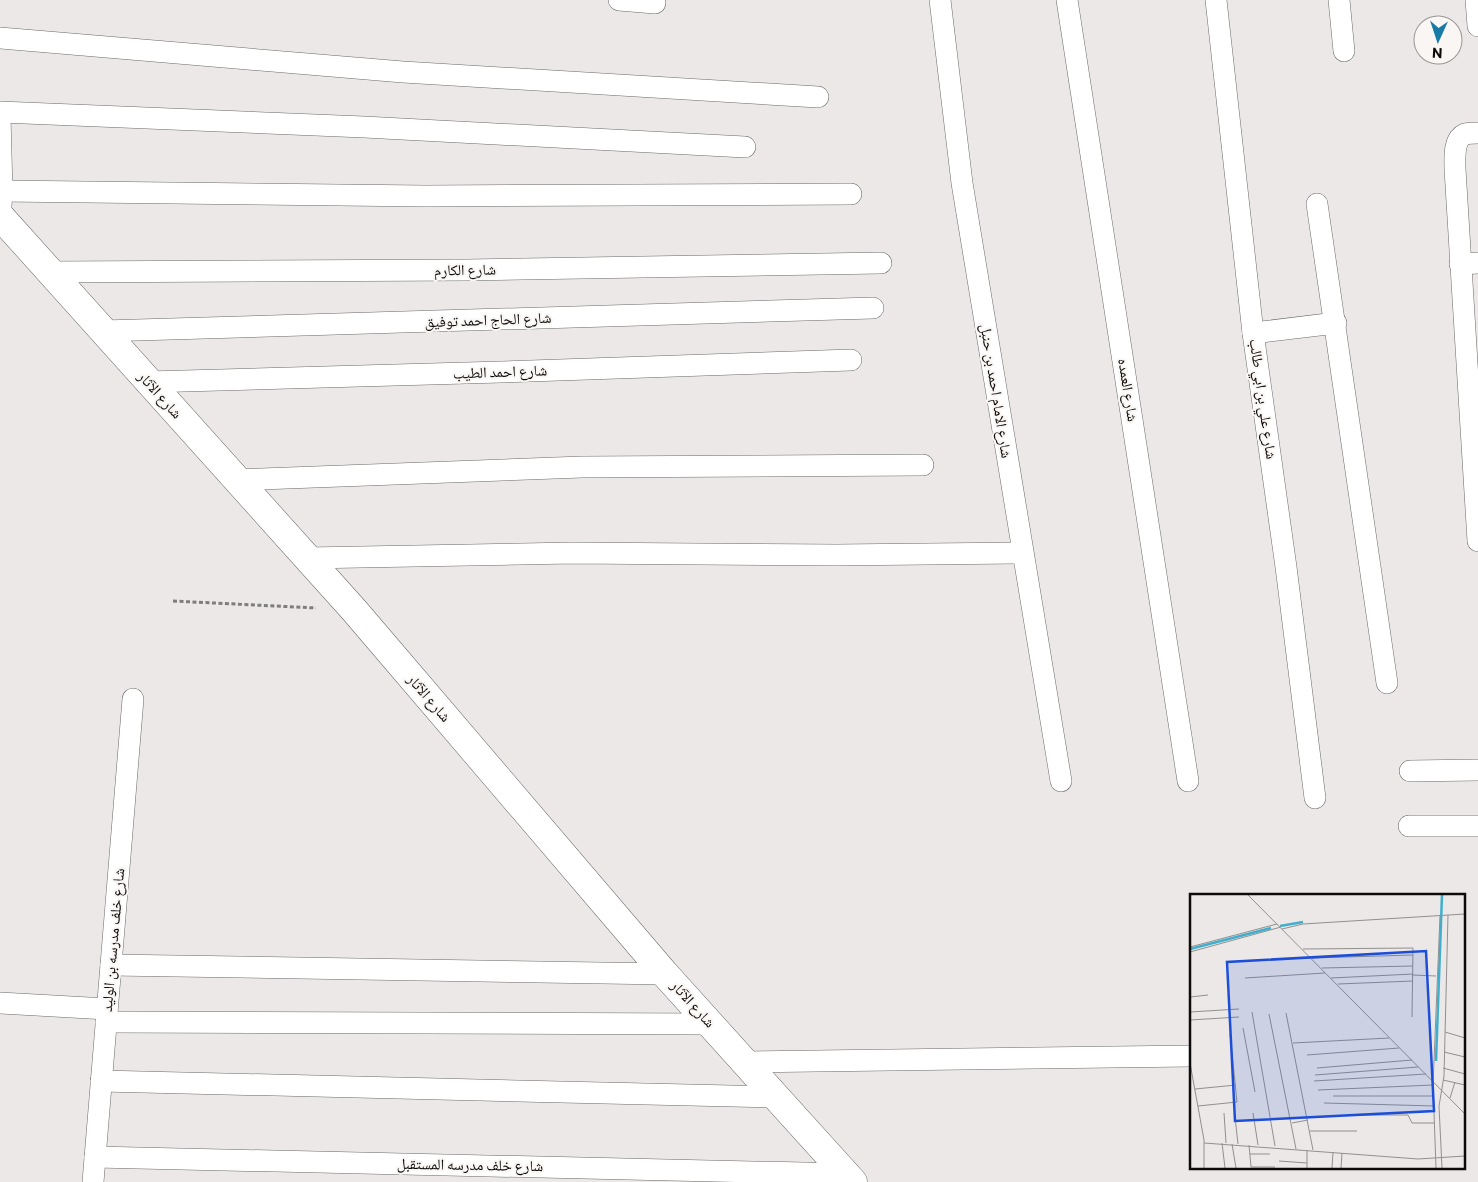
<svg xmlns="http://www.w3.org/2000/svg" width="1478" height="1182" viewBox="0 0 1478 1182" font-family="Commissioner,'Noto Naskh Arabic',sans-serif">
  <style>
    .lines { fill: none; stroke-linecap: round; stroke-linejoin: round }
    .minor-casing { stroke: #6c6a68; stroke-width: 22 }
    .secondary-casing { stroke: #6c6a68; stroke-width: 29 }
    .path { stroke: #7f7d7c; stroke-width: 3; stroke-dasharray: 4 2.5; stroke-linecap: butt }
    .minor { stroke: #fff; stroke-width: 21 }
    .secondary { stroke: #fff; stroke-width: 28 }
    .labels { text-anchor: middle; stroke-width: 4; stroke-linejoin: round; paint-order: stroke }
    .street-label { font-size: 15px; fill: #0c0b0a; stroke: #f9f6f4 }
    .inset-river { fill: none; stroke: #3eafce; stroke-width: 2.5 }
    .inset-road { fill: none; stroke: #92908f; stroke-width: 1 }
    .view { fill: #1d4ed8; fill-opacity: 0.15; stroke: #1d4ed8; stroke-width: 2.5 }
    .inset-edge { fill: none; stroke: #0c0b0a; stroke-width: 2.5 }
  </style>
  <rect width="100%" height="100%" fill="#ebe8e7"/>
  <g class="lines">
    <!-- minor casing -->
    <g class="minor-casing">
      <g id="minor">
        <path d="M 619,0 L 655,3"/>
        <path d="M 940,0 L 962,183 L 1061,781"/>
        <path d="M 1067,0 L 1188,781"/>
        <path d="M 1216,0 L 1253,333 L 1286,567 L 1315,798"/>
        <path d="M 1339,0 L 1344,51"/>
        <path d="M 1476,0 L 1478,26"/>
        <path d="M 0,38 L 403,72 L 818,97"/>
        <path d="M 0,112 L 364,127 L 745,147"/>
        <path d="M 0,116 L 2,191 L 1,206"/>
        <path d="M 1478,133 C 1474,133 1469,133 1465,134 C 1453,139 1455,159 1455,169 L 1478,541"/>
        <path d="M 2,191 L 425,196 L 851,194"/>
        <path d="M 1317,204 L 1387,683"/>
        <path d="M 1460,264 L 1478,263"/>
        <path d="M 49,272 L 467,270 L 881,263"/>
        <path d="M 103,331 L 873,308"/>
        <path d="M 1253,333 L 1336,323"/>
        <path d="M 148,382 L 501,372 L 851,360"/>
        <path d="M 236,480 L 582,467 L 923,465"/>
        <path d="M 307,558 L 572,553 L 836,555 L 1022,553"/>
        <path d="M 1410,771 L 1478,770"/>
        <path d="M 1409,826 L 1478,826"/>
        <path d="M 111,965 L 665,974"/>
        <path d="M 0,1003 L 107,1009"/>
        <path d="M 106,1022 L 711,1024"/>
        <path d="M 745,1062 L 1192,1056"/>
        <path d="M 101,1081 L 777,1097"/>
        <path d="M 95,1157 L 846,1174"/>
        <path d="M 93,1182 L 133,699"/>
      </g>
    </g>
    <!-- secondary casing -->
    <g class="secondary-casing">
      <path id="secondary" d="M 0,216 L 354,610 L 665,974 L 853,1182"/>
    </g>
    <!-- path -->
    <path class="path" d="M 173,601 L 316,608"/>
    <!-- minor -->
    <use href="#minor" class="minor"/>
    <!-- secondary -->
    <use href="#secondary" class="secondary"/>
  </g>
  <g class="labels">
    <!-- street labels -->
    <g class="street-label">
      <text transform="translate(465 270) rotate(-1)" y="5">شارع الكارم</text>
      <text transform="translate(488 320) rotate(-2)" y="5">شارع الحاج احمد توفيق</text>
      <text transform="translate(500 372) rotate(-2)" y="5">شارع احمد الطيب</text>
      <text transform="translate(1128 390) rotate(81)" y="5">شارع العمده</text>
      <text transform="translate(996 391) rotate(81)" y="5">شارع الامام احمد بن حنبل</text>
      <text transform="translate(160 395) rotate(48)" y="5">شارع الآثار</text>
      <text transform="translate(1263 399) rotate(82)" y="5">شارع علي بن ابي طالب</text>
      <text transform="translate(429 698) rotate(49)" y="5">شارع الآثار</text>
      <text transform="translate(113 940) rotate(-85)" y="5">شارع خلف مدرسه بن الوليد</text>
      <text transform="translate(693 1004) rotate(48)" y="5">شارع الآثار</text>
      <text transform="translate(470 1165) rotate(1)" y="5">شارع خلف مدرسه المستقبل</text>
    </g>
  </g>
  <!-- overview -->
  <g transform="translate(1190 894)">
    <rect width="275" height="275" fill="#ebe8e7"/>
    <path class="inset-river" d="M 90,32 L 113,28M 0,55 L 81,34M 246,167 L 252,1"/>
    <path class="inset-road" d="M 58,1 L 275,220M 92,35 L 113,30 L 275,20M 0,53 L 87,30M 113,55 L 223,54 L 222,123M 0,58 L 91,33M 122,64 L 223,61M 132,74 L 223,72M 223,81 L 246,82M 55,84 L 135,79M 141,84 L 223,80M 148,90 L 223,87M 0,103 L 18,101M 0,118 L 49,115M 62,118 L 85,252M 96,119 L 123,256M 79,120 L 106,255M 0,126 L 49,123M 53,134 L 65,198M 255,138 L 275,144M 103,149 L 199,144M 254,158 L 275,163M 117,161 L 209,154M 0,169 L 14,246 L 14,274M 127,174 L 222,166M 253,174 L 275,180M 125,181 L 228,173M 253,186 L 275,191M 124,187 L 236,180M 5,195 L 46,191M 128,196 L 243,191M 143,202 L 244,202M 260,204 L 265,188M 134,209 L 245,212M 8,212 L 47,208 L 40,140M 34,219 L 36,249M 63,219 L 68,251M 156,221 L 218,221 L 222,229 L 245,229M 45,223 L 48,250M 102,229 L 118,226M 120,237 L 167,237M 14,249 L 228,265 L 275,262M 32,249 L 35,274M 42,250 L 46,274M 59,251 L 61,273 L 85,273M 117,256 L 117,274M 60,260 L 80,260M 89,267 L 117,269M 142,274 L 143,258M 151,274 L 152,259M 246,274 L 243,191 L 250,22M 252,274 L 249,212 L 254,182 L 258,21"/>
    <path class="view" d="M 236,57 L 244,217 L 45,227 L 37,68 Z"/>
    <rect width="275" height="275" class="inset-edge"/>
  </g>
  <!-- north arrow -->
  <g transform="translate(1438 40) rotate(183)"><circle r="24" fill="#f9f6f4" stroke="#9a9896"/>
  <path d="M0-4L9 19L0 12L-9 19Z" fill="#187ba6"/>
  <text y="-8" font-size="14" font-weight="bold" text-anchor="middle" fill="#0c0b0a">N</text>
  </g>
</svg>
